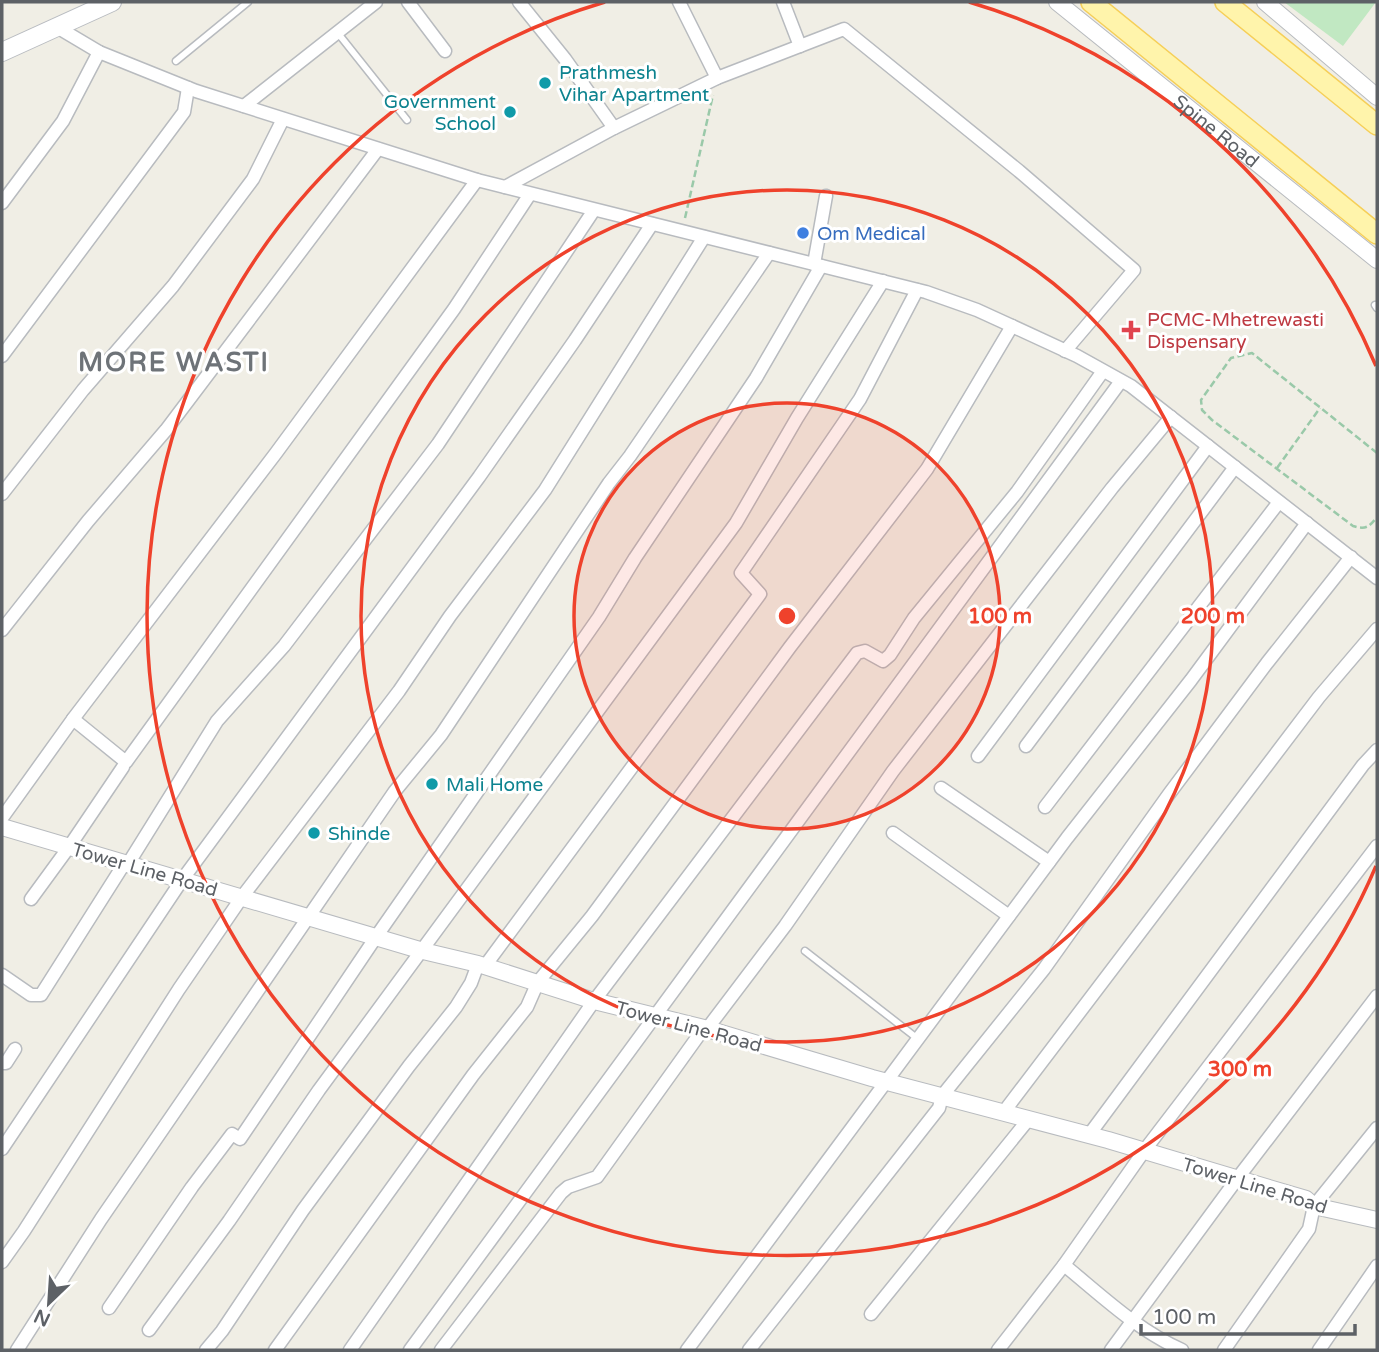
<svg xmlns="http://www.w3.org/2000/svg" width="1379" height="1352" viewBox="0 0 1379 1352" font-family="'Varela Round',sans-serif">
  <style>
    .green { fill: #c1e8c2 }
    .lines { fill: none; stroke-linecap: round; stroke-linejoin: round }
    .service-casing { stroke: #b8bbbf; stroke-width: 9 }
    .minor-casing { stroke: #b8bbbf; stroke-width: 15 }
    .tertiary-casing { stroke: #b8bbbf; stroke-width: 18 }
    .secondary-casing { stroke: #b9bcc1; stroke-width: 20 }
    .primary-casing { stroke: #f6cf58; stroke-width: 22 }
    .path { stroke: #9ac9a9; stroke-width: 2.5; stroke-dasharray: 7 3.5; stroke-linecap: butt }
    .service { stroke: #fff; stroke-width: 6 }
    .minor { stroke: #fff; stroke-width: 12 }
    .tertiary { stroke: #fff; stroke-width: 16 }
    .secondary { stroke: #fff; stroke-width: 18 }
    .primary { stroke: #fff4ab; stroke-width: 19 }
    .ring { fill: none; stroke: #ef422c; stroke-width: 3.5 }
    .culture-dot { fill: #0f9aa8; stroke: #fff; stroke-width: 2.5 }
    .shop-dot { fill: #3f7fe0; stroke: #fff; stroke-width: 2.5 }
    .health-dot { fill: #e0444e; stroke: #fff; stroke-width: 2.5 }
    .labels { text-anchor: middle; stroke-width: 6; stroke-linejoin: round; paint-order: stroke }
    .culture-label { font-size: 19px; fill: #0d838f; stroke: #fff; text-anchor: start }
    .street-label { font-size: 19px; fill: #5d6166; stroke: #fff }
    .shop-label { font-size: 19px; fill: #366cbe; stroke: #fff; text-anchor: start }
    .health-label { font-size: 19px; fill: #be3a42; stroke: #fff; text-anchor: start }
    .district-label { font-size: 26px; font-weight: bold; letter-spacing: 2px; fill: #6e7378; stroke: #fff }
    .centre { fill: #ef422c; stroke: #fff; stroke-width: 3.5 }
    .ring-label { font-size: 21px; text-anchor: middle; font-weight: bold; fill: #ef422c; stroke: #fff; stroke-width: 6; stroke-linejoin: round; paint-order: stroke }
  </style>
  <rect width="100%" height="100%" fill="#f0eee5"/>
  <!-- green -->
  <path class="green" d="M 1284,2 L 1376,2 L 1343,46 Z"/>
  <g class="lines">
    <!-- service casing -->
    <g class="service-casing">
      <g id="service">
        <path d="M 337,32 L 407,120"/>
        <path d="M 176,61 L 248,2"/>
        <path d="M 1375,305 L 1377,308"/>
        <path d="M 805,951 L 918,1039"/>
      </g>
    </g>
    <!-- minor casing -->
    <g class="minor-casing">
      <g id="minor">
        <path d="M 408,2 L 445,51"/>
        <path d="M 519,2 L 565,59 L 614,128"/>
        <path d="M 679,2 L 717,78"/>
        <path d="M 783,2 L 800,46"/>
        <path d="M 57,27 L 99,52 L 196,91 L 477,180 L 926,292 L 977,310 L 1012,326 L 1077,356 L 1131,386 L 1377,578"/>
        <path d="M 244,106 L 376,2"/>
        <path d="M 505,187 L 614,128 L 717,78 L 844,29 L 1019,171 L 1134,270 L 1065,351"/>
        <path d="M 2,203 L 63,121 L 99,52"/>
        <path d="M 814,264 L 826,196"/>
        <path d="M 2,356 L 184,112 L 188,88"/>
        <path d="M 2,494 L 83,390 L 173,286 L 253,179 L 283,119"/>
        <path d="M 2,630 L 88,521 L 166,430 L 378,149"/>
        <path d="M 73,719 L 126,762 L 454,309 L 530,194"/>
        <path d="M 1026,746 L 1235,467"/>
        <path d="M 978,756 L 1208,446"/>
        <path d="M 941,788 L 1049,862"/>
        <path d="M 1045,807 L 1279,502"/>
        <path d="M 2,818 L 73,719 L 276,453 L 477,180"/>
        <path d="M 893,833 L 1009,916"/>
        <path d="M 128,864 L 217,721 L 284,646 L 438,444 L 594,210"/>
        <path d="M 31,899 L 69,847 L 123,767"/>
        <path d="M 485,966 L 760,594 L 741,573 L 860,399 L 917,290"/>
        <path d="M 2,975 L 31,995 L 41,995 L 124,864"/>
        <path d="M 707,1029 L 785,926 L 893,771 L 1112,488 L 1171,417"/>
        <path d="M 2,1063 L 6,1063 L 15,1049"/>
        <path d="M 1003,1113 L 1319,697 L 1377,629"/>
        <path d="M 1089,1135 L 1363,765 L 1377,750"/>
        <path d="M 2,1149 L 182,880 L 479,477 L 575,340 L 652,224"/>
        <path d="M 2,1262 L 24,1231 L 179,989 L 242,897 L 399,691 L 450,616 L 545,490 L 704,237"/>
        <path d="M 1064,1265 C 1102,1296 1137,1330 1182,1350"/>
        <path d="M 109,1308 L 192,1187 L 232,1134 L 240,1139 L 376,937 L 599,617 L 635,558 L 756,378 L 821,266"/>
        <path d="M 871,1314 L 1028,1120"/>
        <path d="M 149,1330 L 229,1221 L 319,1090 L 736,523 L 797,418 L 883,281"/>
        <path d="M 17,1350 L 101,1219 L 395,791 L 441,735 L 609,483 L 630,456 L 769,253"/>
        <path d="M 206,1350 L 222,1331 L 303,1210 L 409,1066 L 456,1007 L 471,983 L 478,964"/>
        <path d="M 275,1350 L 473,1075 L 527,1007 L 538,982 L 592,916 L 790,647 L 927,469 L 1012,326"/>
        <path d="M 350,1350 L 594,1001 L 857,653 L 865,651 L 883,661 L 890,655 L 914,618 L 1017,492 L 1103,371"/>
        <path d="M 410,1350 L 1121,381"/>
        <path d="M 441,1350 L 561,1193 L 568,1187 L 597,1177 L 704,1028"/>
        <path d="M 687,1350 L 1067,838 L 1191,680 L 1307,523"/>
        <path d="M 749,1350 L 939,1108 L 942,1096 L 1044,969 L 1169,794 L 1267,663 L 1351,557"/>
        <path d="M 998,1350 L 1064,1265 L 1144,1151 L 1377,846"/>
        <path d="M 1111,1350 L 1237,1179 L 1377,996"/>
        <path d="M 1224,1350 L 1309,1229 L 1314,1206 L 1377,1128"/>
        <path d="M 1319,1350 L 1377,1266"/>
      </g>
    </g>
    <!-- tertiary casing -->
    <g class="tertiary-casing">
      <g id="tertiary">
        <path id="s1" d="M 1057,2 L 1377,260"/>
        <path d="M 1265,2 L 1377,97"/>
        <path d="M 2,827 L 423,951 L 478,964 L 594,1001 L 704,1028 L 872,1078 L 1108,1140 L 1306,1199 L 1314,1206 L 1377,1220"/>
      </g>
    </g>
    <!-- secondary casing -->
    <g class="secondary-casing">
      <path id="secondary" d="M 2,52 L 112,2"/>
    </g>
    <!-- primary casing -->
    <g class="primary-casing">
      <g id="primary">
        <path d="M 1091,2 L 1377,234"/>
        <path d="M 1225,2 L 1377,125"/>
      </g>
    </g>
    <!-- path -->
    <g class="path">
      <path d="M 685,218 L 713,95"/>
      <path d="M 1377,453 L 1252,353 L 1231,358 L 1201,400 L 1202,410 L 1212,420 L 1353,526 C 1366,530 1369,527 1377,517"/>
      <path d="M 1277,468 L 1320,408"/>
    </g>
    <!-- service -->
    <use href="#service" class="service"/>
    <!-- minor -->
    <use href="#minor" class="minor"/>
    <!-- tertiary -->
    <use href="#tertiary" class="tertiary"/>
    <!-- secondary -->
    <use href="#secondary" class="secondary"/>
    <!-- primary -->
    <use href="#primary" class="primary"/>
  </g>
  <!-- distance rings -->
  <circle cx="787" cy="616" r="213" fill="#ef422c" fill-opacity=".12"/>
  <g class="ring">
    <circle cx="787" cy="616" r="213"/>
    <circle cx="787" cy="616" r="426"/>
    <path d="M1376 866A640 640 0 1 1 605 2M969 2A640 640 0 0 1 1376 366"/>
  </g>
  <!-- markers -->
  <g class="culture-dot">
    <circle cx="545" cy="83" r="7"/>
    <circle cx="510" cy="112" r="7"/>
    <circle cx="432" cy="784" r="7"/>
    <circle cx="314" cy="833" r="7"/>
  </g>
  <circle class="shop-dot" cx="803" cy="233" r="7"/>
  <path class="health-dot" d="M1127.5 319.5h7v7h7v7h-7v7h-7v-7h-7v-7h7z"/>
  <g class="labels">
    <!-- culture labels -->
    <g class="culture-label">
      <text x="559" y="79">Prathmesh<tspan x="559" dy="22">Vihar Apartment</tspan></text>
      <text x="496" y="108" text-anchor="end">Government<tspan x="496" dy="22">School</tspan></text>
      <text x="446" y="791">Mali Home</text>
      <text x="328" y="840">Shinde</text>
    </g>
    <!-- street labels -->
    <g class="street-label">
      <text dy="7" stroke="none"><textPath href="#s1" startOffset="205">Spine Road</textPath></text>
      <text transform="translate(145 869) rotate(16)" y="7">Tower Line Road</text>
      <text transform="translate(689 1026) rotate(15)" y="7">Tower Line Road</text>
      <text transform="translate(1255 1185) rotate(17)" y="7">Tower Line Road</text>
    </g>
    <!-- shop labels -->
    <g class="shop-label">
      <text x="817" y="240">Om Medical</text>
    </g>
    <!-- health labels -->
    <g class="health-label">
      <text x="1147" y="326">PCMC-Mhetrewasti<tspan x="1147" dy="22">Dispensary</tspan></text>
    </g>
    <!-- district labels -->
    <g class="district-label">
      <text x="174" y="371">MORE WASTI</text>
    </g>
  </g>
  <circle cx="787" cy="616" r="10" class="centre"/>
  <g class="ring-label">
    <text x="1000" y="623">100 m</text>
    <text x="1213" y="623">200 m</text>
    <text x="1240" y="1076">300 m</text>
  </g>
  <!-- border -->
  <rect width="1379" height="1352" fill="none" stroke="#5d6166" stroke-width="7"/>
  <!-- north arrow -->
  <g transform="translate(49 1303) rotate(205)" stroke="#ffffff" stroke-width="5" paint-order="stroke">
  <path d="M0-5L12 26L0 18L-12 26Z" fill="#5d6166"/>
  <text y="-10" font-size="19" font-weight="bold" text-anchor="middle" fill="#5d6166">N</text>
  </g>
  <!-- scale -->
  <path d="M1141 1324v10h214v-10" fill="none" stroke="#5d6166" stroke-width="3.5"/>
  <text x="1152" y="1324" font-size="21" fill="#5d6166" stroke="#ffffff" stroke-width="5" paint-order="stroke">100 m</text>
</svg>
